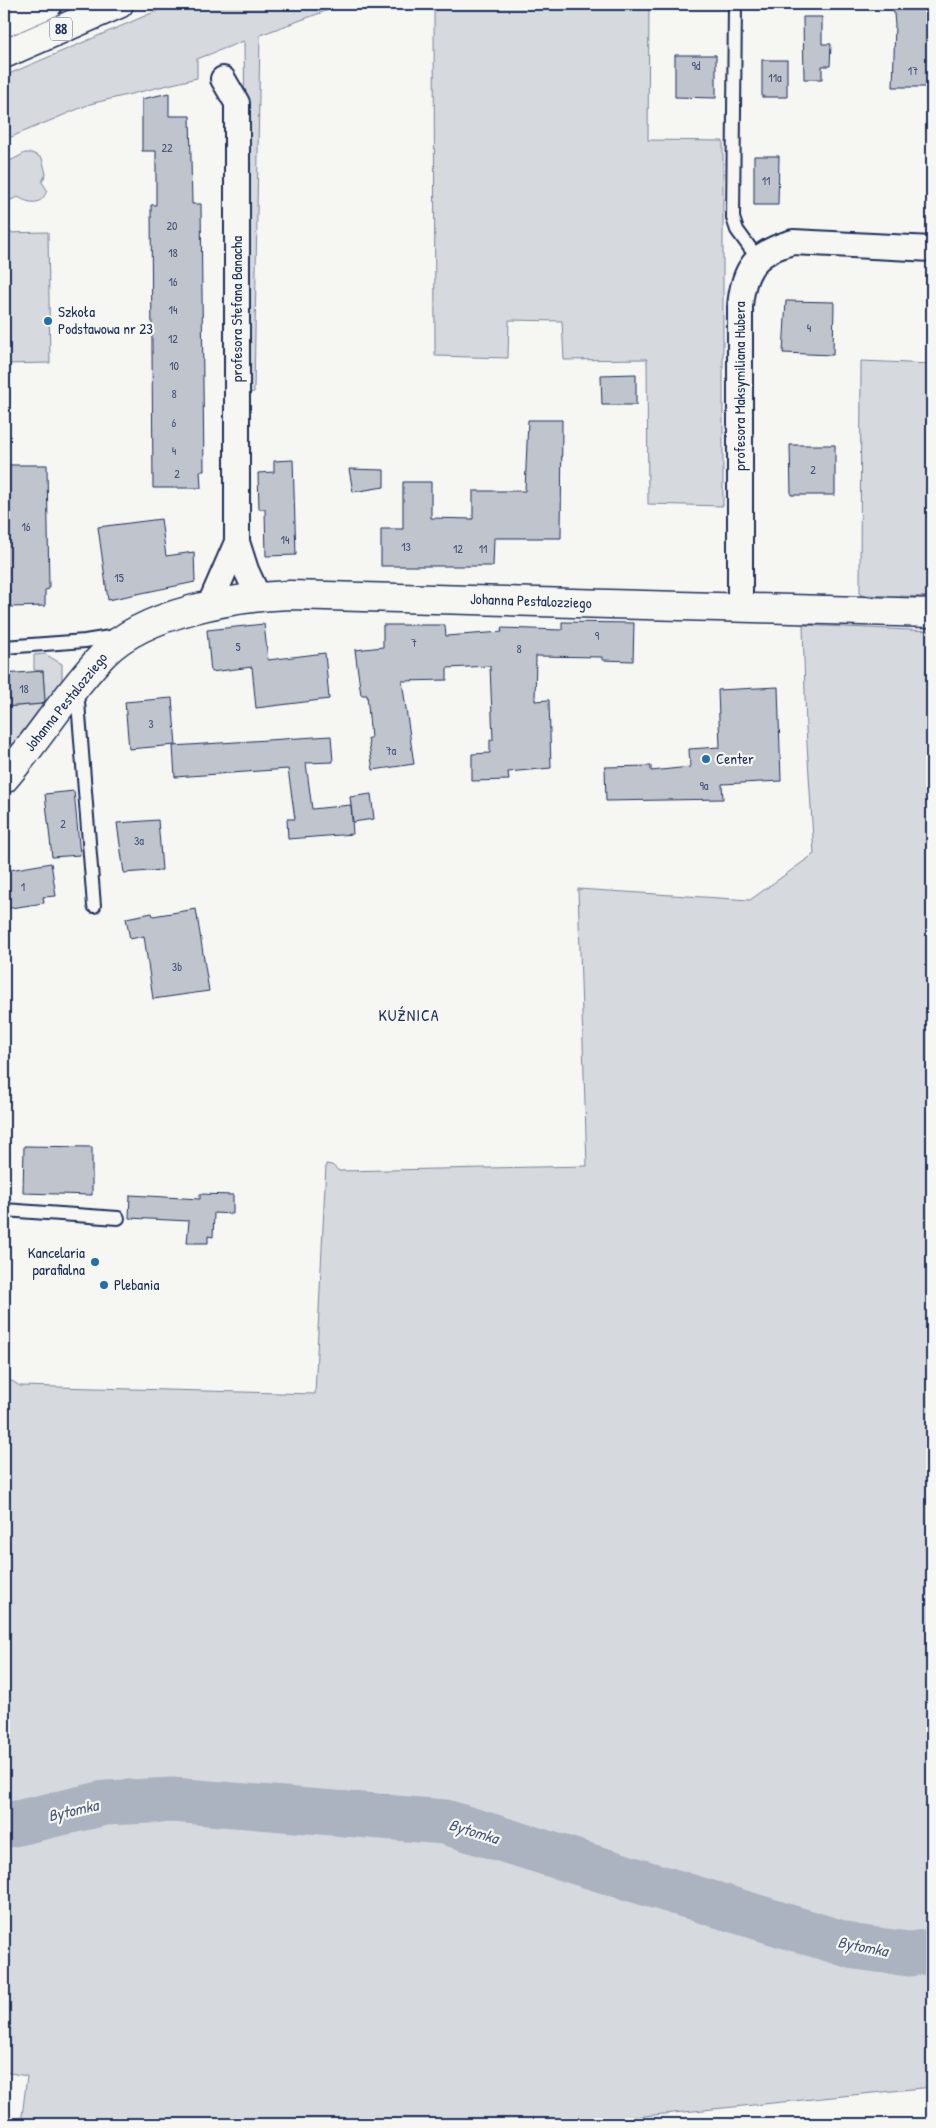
<svg xmlns="http://www.w3.org/2000/svg" width="936" height="2128" viewBox="0 0 936 2128" font-family="'Patrick Hand',sans-serif">
  <style>
    .green { fill: #d6d9dd; stroke: #78849e }
    .lines { fill: none; stroke-linecap: round; stroke-linejoin: round }
    .river { stroke: #abb2c0; stroke-width: 45 }
    .building { fill: #c0c4cd; stroke: #1b2f5e }
    .lane-casing { stroke: #1b2f5e; stroke-width: 16 }
    .street-casing { stroke: #1b2f5e; stroke-width: 28 }
    .secondary-casing { stroke: #1b2f5e; stroke-width: 31 }
    .primary-casing { stroke: #1b2f5e; stroke-width: 31 }
    .lane { stroke: #f6f6f2; stroke-width: 12 }
    .street { stroke: #f6f6f2; stroke-width: 24 }
    .secondary { stroke: #f6f6f2; stroke-width: 28 }
    .primary { stroke: #f6f6f2; stroke-width: 28 }
    .poi-dot { fill: #1f6fb2; stroke: #f6f6f2; stroke-width: 2 }
    .labels { text-anchor: middle; stroke-width: 4.5; stroke-linejoin: round; paint-order: stroke }
    .number-label { font-size: 12px; fill: #44547a }
    .shield { fill: #f6f6f2; stroke: #5d6b8a; stroke-width: 1 }
    .shield-label { font-size: 14px; font-weight: bold; fill: #1b2f5e }
    .street-label { font-size: 15px; fill: #1b2f5e; stroke: #f6f6f2 }
    .poi-label { font-size: 15px; fill: #1b2f5e; stroke: #f6f6f2; text-anchor: start }
    .neighbourhood-label { font-size: 16px; letter-spacing: 1px; fill: #1b2f5e; stroke: #f6f6f2 }
    .water-label { font-size: 16px; font-style: italic; fill: #46567b; stroke: #f6f6f2 }
  </style>
  <rect width="100%" height="100%" fill="#f6f6f2"/>
  <filter id="ink" filterUnits="userSpaceOnUse"><feTurbulence type="fractalNoise" baseFrequency=".02" numOctaves="2"/><feDisplacementMap in="SourceGraphic" scale="10" xChannelSelector="R" yChannelSelector="G"/><feConvolveMatrix kernelMatrix="1 2 1 2 8 2 1 2 1" color-interpolation-filters="sRGB"/></filter>
  <g filter="url(#ink)">
    <!-- green -->
    <g class="green">
      <path d="M 173,4 L 345,4 L 260,35 L 254,392 L 248,393 L 244,41 L 197,59 L 197,78 L 90,104 L 4,140 L 4,76 Z"/>
      <path d="M 434,4 L 649,4 L 648,140 L 723,141 L 723,506 L 648,504 L 647,359 L 564,360 L 562,321 L 509,320 L 508,358 L 435,356 Z"/>
      <path d="M 25,153 L 32,153 L 42,158 L 46,174 L 42,182 L 47,190 C 42,206 30,204 18,197 L 4,203 L 4,159 L 12,160 Z"/>
      <path d="M 48,232 L 50,363 L 4,364 L 4,233 Z"/>
      <path d="M 861,361 L 932,364 L 932,597 L 860,595 Z"/>
      <path d="M 803,625 L 932,631 L 932,1935 L 870,1936 L 787,1912 L 524,1826 L 389,1795 L 156,1780 L 81,1788 L 4,1804 L 4,1381 L 12,1381 L 20,1386 L 315,1394 L 326,1164 L 332,1165 L 339,1171 L 587,1166 L 578,889 L 750,900 L 814,854 L 806,728 Z"/>
      <path d="M 45,654 L 62,664 L 62,684 L 4,759 L 4,707 L 45,704 L 43,671 L 34,670 L 34,655 Z"/>
      <path d="M 191,1817 C 258,1821 326,1824 393,1833 C 448,1841 503,1853 557,1868 C 605,1881 653,1895 700,1911 C 776,1937 850,1973 932,1965 L 932,2087 L 594,2121 L 593,2124 L 21,2124 L 27,2076 L 4,2072 L 4,1839 L 100,1819 Z"/>
    </g>
    <g class="lines">
      <!-- river -->
      <path class="river" d="M 4,1826 L 105,1803 L 172,1800 L 445,1822 L 855,1947 L 909,1954 L 932,1951"/>
    </g>
    <!-- building -->
    <g class="building">
      <path d="M 893,4 L 932,4 L 932,87 L 893,87 L 895,24 Z"/>
      <path d="M 803,17 L 822,17 L 822,44 L 831,44 L 830,66 L 822,66 L 822,79 L 804,79 Z"/>
      <path d="M 675,55 L 716,55 L 716,98 L 675,97 Z"/>
      <rect x="762" y="60" width="25" height="37"/>
      <path d="M 169,93 L 169,116 L 190,116 L 192,204 L 201,204 L 204,471 L 200,471 L 201,488 L 153,488 L 151,205 L 156,205 L 156,151 L 142,151 L 142,99 Z"/>
      <path d="M 754,156 L 779,156 L 778,205 L 754,205 Z"/>
      <path d="M 786,301 L 834,302 L 833,355 L 783,353 Z"/>
      <path d="M 636,374 L 636,405 L 602,405 L 601,375 Z"/>
      <path d="M 528,420 L 562,420 L 561,538 L 494,538 L 493,566 L 381,566 L 381,529 L 403,529 L 403,482 L 431,482 L 431,518 L 473,519 L 473,491 L 525,491 Z"/>
      <path d="M 790,445 L 835,445 L 835,495 L 791,495 Z"/>
      <path d="M 293,460 L 296,555 L 266,556 L 265,509 L 259,509 L 258,473 L 274,472 L 274,461 Z"/>
      <path d="M 4,465 L 47,465 L 49,589 L 45,590 L 45,606 L 10,607 L 10,590 L 4,590 Z"/>
      <path d="M 349,469 L 384,470 L 384,487 L 353,492 Z"/>
      <path d="M 161,519 L 166,556 L 194,552 L 195,582 L 108,600 L 98,527 Z"/>
      <path d="M 562,622 L 634,623 L 633,661 L 602,660 L 602,657 L 536,656 L 535,701 L 549,700 L 551,768 L 508,772 L 509,780 L 472,781 L 472,754 L 490,753 L 490,740 L 493,740 L 490,666 L 447,668 L 447,680 L 402,681 L 414,764 L 373,770 L 368,738 L 371,738 L 367,695 L 361,695 L 355,650 L 383,647 L 383,625 L 445,625 L 446,636 L 502,632 L 501,628 L 562,630 Z"/>
      <path d="M 264,624 L 268,660 L 325,653 L 329,699 L 256,708 L 252,667 L 211,672 L 207,630 Z"/>
      <path d="M 43,671 L 45,701 L 42,704 L 4,707 L 4,674 Z"/>
      <path d="M 778,687 L 781,781 L 722,784 L 723,799 L 606,801 L 605,767 L 651,766 L 651,771 L 690,767 L 689,749 L 720,747 L 718,690 Z"/>
      <path d="M 172,698 L 176,745 L 129,749 L 125,702 Z"/>
      <path d="M 331,736 L 333,762 L 306,763 L 312,809 L 351,805 L 353,834 L 288,839 L 287,819 L 295,819 L 288,769 L 175,777 L 173,746 Z"/>
      <path d="M 74,791 L 80,855 L 52,857 L 45,794 Z"/>
      <path d="M 371,794 L 374,819 L 353,822 L 350,797 Z"/>
      <path d="M 158,820 L 162,870 L 124,873 L 117,823 Z"/>
      <path d="M 51,863 L 56,896 L 43,897 L 44,903 L 4,909 L 4,871 Z"/>
      <path d="M 196,909 L 209,991 L 153,999 L 144,936 L 130,939 L 126,918 L 152,913 L 153,916 Z"/>
      <path d="M 24,1146 L 92,1147 L 92,1195 L 23,1193 Z"/>
      <path d="M 200,1194 L 233,1195 L 233,1214 L 214,1213 L 213,1237 L 208,1236 L 208,1243 L 187,1243 L 189,1221 L 129,1218 L 130,1195 L 200,1199 Z"/>
    </g>
    <g class="lines">
      <!-- lane casing -->
      <g class="lane-casing">
        <g id="lane">
          <path d="M 735,4 L 733,218 L 737,230 L 758,259"/>
          <path d="M 4,647 L 85,641 L 116,636"/>
          <path d="M 77,689 L 94,906"/>
          <path d="M 4,1210 L 118,1218"/>
        </g>
      </g>
      <!-- street casing -->
      <g class="street-casing">
        <g id="street">
          <path d="M 223,79 L 237,103 L 237,542 L 246,570 L 258,596"/>
          <path d="M 210,604 L 237,542"/>
          <path d="M 740,607 L 740,307 C 743,268 756,252 793,242 L 932,249"/>
        </g>
      </g>
      <!-- secondary casing -->
      <g class="secondary-casing">
        <path id="secondary" d="M 4,779 C 39,739 67,692 104,654 C 144,613 234,597 290,595 L 932,613"/>
      </g>
      <!-- primary casing -->
      <g class="primary-casing">
        <g id="primary">
          <path d="M 4,23 L 48,4"/>
          <path d="M 4,54 L 119,4"/>
        </g>
      </g>
      <!-- lane -->
      <use href="#lane" class="lane"/>
      <!-- street -->
      <use href="#street" class="street"/>
      <!-- secondary -->
      <use href="#secondary" class="secondary"/>
      <!-- primary -->
      <use href="#primary" class="primary"/>
    </g>
  </g>
  <!-- markers -->
  <g class="poi-dot">
    <circle cx="48" cy="321" r="5"/>
    <circle cx="706" cy="759" r="5"/>
    <circle cx="95" cy="1262" r="5"/>
    <circle cx="104" cy="1285" r="5"/>
  </g>
  <g class="labels">
    <!-- number labels -->
    <g class="number-label">
      <text x="696" y="70">9d</text>
      <text x="913" y="75">17</text>
      <text x="775" y="82">11a</text>
      <text x="167" y="152">22</text>
      <text x="766" y="185">11</text>
      <text x="172" y="230">20</text>
      <text x="173" y="257">18</text>
      <text x="173" y="286">16</text>
      <text x="173" y="314">14</text>
      <text x="809" y="332">4</text>
      <text x="173" y="343">12</text>
      <text x="174" y="370">10</text>
      <text x="174" y="398">8</text>
      <text x="174" y="427">6</text>
      <text x="174" y="455">4</text>
      <text x="813" y="474">2</text>
      <text x="177" y="478">2</text>
      <text x="26" y="531">16</text>
      <text x="285" y="544">14</text>
      <text x="406" y="551">13</text>
      <text x="458" y="553">12</text>
      <text x="483" y="553">11</text>
      <text x="119" y="582">15</text>
      <text x="597" y="640">9</text>
      <text x="414" y="647">7</text>
      <text x="238" y="651">5</text>
      <text x="519" y="653">8</text>
      <text x="24" y="693">18</text>
      <text x="151" y="728">3</text>
      <text x="391" y="755">7a</text>
      <text x="704" y="790">9a</text>
      <text x="63" y="828">2</text>
      <text x="139" y="845">3a</text>
      <text x="23" y="891">1</text>
      <text x="177" y="971">3b</text>
    </g>
    <!-- shield labels -->
    <rect class="shield" x="50" y="17.5" width="22" height="23" rx="4"/>
    <g class="shield-label">
      <text x="61" y="34">88</text>
    </g>
    <!-- street labels -->
    <g class="street-label">
      <text transform="translate(237 309) rotate(-90)" y="5">profesora Stefana Banacha</text>
      <text transform="translate(740 386) rotate(-90)" y="5">profesora Maksymiliana Hubera</text>
      <text transform="translate(531 601) rotate(2)" y="5">Johanna Pestalozziego</text>
      <text transform="translate(66 702) rotate(-51)" y="5">Johanna Pestalozziego</text>
    </g>
    <!-- poi labels -->
    <g class="poi-label">
      <text x="58" y="317">Szkoła<tspan x="58" dy="17">Podstawowa nr 23</tspan></text>
      <text x="716" y="764">Center</text>
      <text x="85" y="1258" text-anchor="end">Kancelaria<tspan x="85" dy="17">parafialna</tspan></text>
      <text x="114" y="1290">Plebania</text>
    </g>
    <!-- neighbourhood labels -->
    <g class="neighbourhood-label">
      <text x="409" y="1021">KUŹNICA</text>
    </g>
    <!-- water labels -->
    <g class="water-label">
      <text transform="translate(73 1810) rotate(-13)" y="6">Bytomka</text>
      <text transform="translate(474 1831) rotate(17)" y="6">Bytomka</text>
      <text transform="translate(863 1946) rotate(11)" y="6">Bytomka</text>
    </g>
  </g>
  <!-- margin -->
  <rect width="936" height="2128" fill="none" stroke="#f6f6f2" stroke-width="20"/>
  <rect x="10" y="10" width="916" height="2108" fill="none" stroke="#1b2f5e" stroke-width="2" filter="url(#ink)"/>
</svg>
